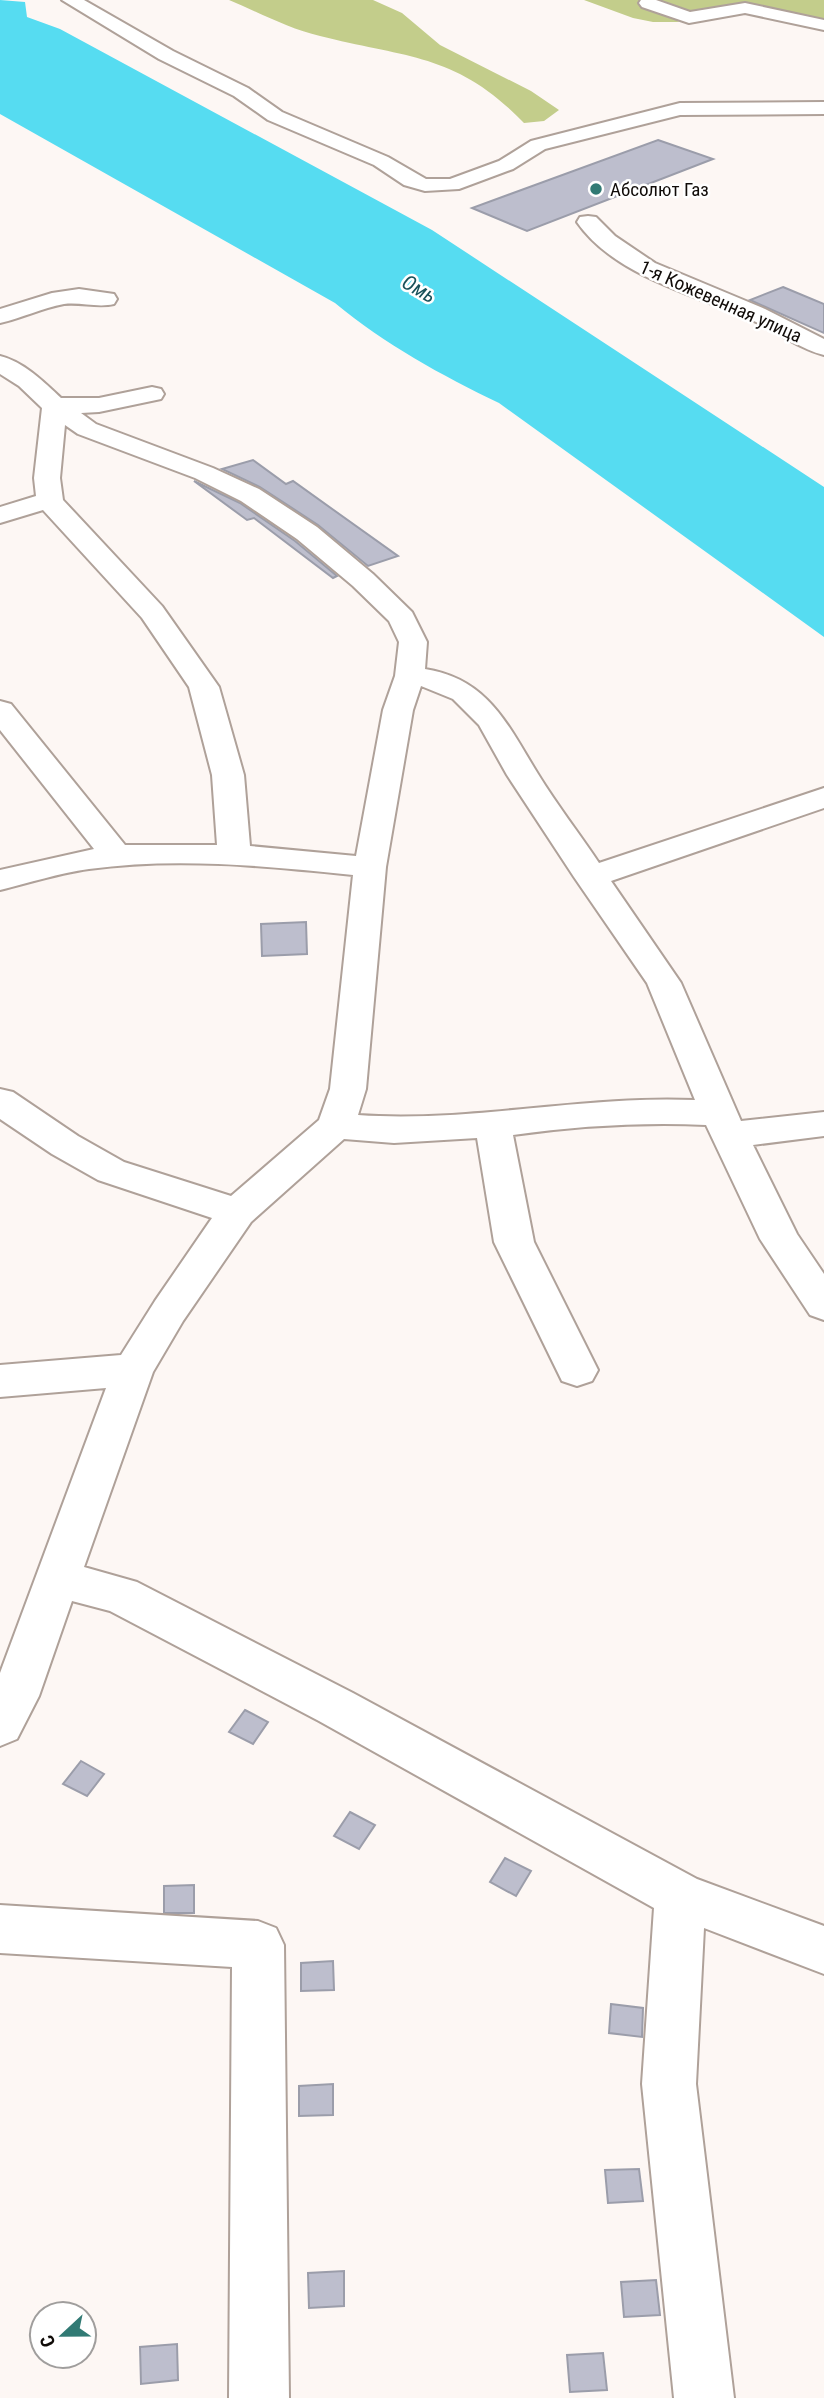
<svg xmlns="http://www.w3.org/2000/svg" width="824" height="2398" viewBox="0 0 824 2398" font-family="'Roboto Condensed',sans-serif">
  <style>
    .green { fill: #c3cd8b }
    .water { fill: #56dcf1 }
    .building { fill: #bdbecd; stroke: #9b9daa; stroke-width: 2 }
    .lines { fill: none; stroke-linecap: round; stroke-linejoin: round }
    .minor-casing { stroke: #afa199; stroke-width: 4 }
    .minor { fill: #fff; fill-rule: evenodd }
    .poi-dot { fill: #317a74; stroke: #fff; stroke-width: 2.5 }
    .labels { text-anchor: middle; stroke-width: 5; stroke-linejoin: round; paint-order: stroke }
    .far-poi-label { font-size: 19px; fill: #110c09; stroke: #fff; text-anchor: start }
    .far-street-label { font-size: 19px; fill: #110c09; stroke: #fff }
    .far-water-label { font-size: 21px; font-style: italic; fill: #18515a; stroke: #fff }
  </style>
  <rect width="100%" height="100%" fill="#fdf7f4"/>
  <!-- green -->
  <g class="green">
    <path d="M 229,0 L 373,0 L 402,13 L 440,45 L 531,91 L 559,110 L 544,121 L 524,123 C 457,53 406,58 320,36 C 289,29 258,12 229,0 Z"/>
    <path d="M 584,0 L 824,0 L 824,23 L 745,4 L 677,22 L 653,22 L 633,18 Z"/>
  </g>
  <!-- water -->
  <path class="water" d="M 0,0 L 25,2 L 27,17 L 60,29 L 432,230 L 824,487 L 824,637 L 499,403 C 441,375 386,345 335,303 L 0,114 Z"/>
  <!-- building -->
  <g class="building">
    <path d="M 658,140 L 713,159 L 527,231 L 472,208 Z"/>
    <path d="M 783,287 L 824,304 L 824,333 L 750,300 Z"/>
    <path d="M 253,460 L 286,484 L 293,481 L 398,556 L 368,566 L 318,525 L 260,487 L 222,469 Z"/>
    <path d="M 194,481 L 240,503 L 295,541 L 337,576 L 333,578 L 254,518 L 247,520 Z"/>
    <path d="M 306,922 L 307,954 L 262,956 L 261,924 Z"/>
    <path d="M 245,1710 L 268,1722 L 253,1744 L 229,1732 Z"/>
    <path d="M 81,1761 L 104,1774 L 87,1796 L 63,1784 Z"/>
    <path d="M 350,1812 L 375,1825 L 359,1849 L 334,1836 Z"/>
    <path d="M 505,1858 L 531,1871 L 516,1896 L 490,1882 Z"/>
    <path d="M 194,1885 L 194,1913 L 164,1913 L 164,1886 Z"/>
    <path d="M 333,1961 L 334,1990 L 301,1991 L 301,1963 Z"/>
    <path d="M 611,2004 L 643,2008 L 642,2037 L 609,2033 Z"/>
    <path d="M 333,2084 L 333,2115 L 299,2116 L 299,2086 Z"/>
    <path d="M 639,2169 L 643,2201 L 608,2203 L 605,2170 Z"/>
    <path d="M 344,2271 L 344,2306 L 309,2308 L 308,2273 Z"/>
    <path d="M 656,2280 L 660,2315 L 624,2317 L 621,2282 Z"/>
    <path d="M 177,2344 L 178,2380 L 141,2384 L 140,2347 Z"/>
    <path d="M 603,2353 L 607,2390 L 570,2392 L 567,2355 Z"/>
  </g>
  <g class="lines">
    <!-- minor casing -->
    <g class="minor-casing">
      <g id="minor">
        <path d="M 62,0 L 84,0 L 173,51 L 248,88 L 282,112 L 388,157 L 426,179 L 450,179 L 499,161 L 531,141 L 680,103 L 824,102 L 824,114 L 680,115 L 545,149 L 513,169 L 459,189 L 425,191 L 404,185 L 374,165 L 268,120 L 234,96 L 159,59 Z"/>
        <path d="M 641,0 L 656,0 L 690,12 L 745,3 L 824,20 L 824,30 L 745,13 L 689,23 L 642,7 L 639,3 Z"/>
        <path d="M 588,216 L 596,217 L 615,236 L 655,263 L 765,309 L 824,339 L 824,355 C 800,349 778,332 756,322 C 698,295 616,278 577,222 L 580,217 Z"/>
        <path d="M 79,289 L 114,294 L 117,299 L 114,304 C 98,308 81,302 64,304 C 42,308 22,318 0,323 L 0,309 L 52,293 Z"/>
        <path d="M 0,356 C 24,362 44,382 61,398 L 99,398 L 152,387 L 161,389 L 164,394 L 161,399 L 99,412 L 81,413 L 96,424 L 213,468 L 259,489 L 317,527 L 373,574 L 412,612 L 427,642 L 425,669 C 489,679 508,726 538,774 C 557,805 579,833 599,863 L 824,788 L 824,808 L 611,881 L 681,983 L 741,1121 L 824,1112 L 824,1136 L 753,1145 L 797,1234 L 824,1274 L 824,1320 L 810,1315 L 760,1239 L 706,1125 C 641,1122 578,1126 513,1135 L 534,1242 L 598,1370 L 592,1381 L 577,1386 L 562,1381 L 494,1242 L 477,1138 L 394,1143 L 344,1139 L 251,1222 L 183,1321 L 153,1372 L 84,1567 L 137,1582 L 353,1693 L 697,1879 L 824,1926 L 824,1974 L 704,1928 L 696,2084 L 734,2398 L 674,2398 L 642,2084 L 654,1908 L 319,1721 L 110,1611 L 72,1601 L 39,1696 L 17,1739 L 0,1746 L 0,1673 L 106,1388 L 0,1397 L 0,1365 L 121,1355 L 155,1301 L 212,1218 L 98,1180 L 52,1154 L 0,1119 L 0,1089 L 13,1092 L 78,1136 L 124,1162 L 231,1196 L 319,1120 L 330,1089 L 353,875 C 265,866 177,857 89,869 C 59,873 29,883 0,890 L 0,870 L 94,849 L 0,730 L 0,701 L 11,704 L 125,845 L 217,845 L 212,775 L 189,687 L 142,618 L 43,510 L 0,523 L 0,507 L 36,496 L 34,478 L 42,408 L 19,386 L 0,374 ZM 65,425 L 78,434 L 195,478 L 241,501 L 297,539 L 353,586 L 389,621 L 399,642 L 395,676 L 383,710 L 356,856 L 250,846 L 244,775 L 219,687 L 162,606 L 63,500 L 60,478 ZM 421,686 L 453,699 L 479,725 L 507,775 L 574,877 L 647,983 L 695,1100 C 582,1095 471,1123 358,1115 L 366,1089 L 386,867 L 413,710 Z"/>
        <path d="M 0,1905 L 258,1921 L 276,1928 L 284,1945 L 289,2398 L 229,2398 L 232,1967 L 0,1953 Z"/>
      </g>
    </g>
    <!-- minor -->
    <use href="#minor" class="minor"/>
  </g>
  <!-- markers -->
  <circle class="poi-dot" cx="596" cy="189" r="7"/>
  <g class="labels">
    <!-- far-poi labels -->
    <g class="far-poi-label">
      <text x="610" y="196">Абсолют Газ</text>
    </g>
    <!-- far-street labels -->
    <g class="far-street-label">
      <text transform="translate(721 301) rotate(24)" y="7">1-я Кожевенная улица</text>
    </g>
    <!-- far-water labels -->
    <g class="far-water-label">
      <text transform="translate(419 289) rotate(30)" y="7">Омь</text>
    </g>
  </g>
  <!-- north arrow -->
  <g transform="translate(63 2335) rotate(248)"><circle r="33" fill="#ffffff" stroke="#a09e9d" stroke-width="2"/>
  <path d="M0-5L12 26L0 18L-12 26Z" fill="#317a74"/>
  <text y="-10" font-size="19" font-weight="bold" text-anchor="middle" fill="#110c09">С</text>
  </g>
</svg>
